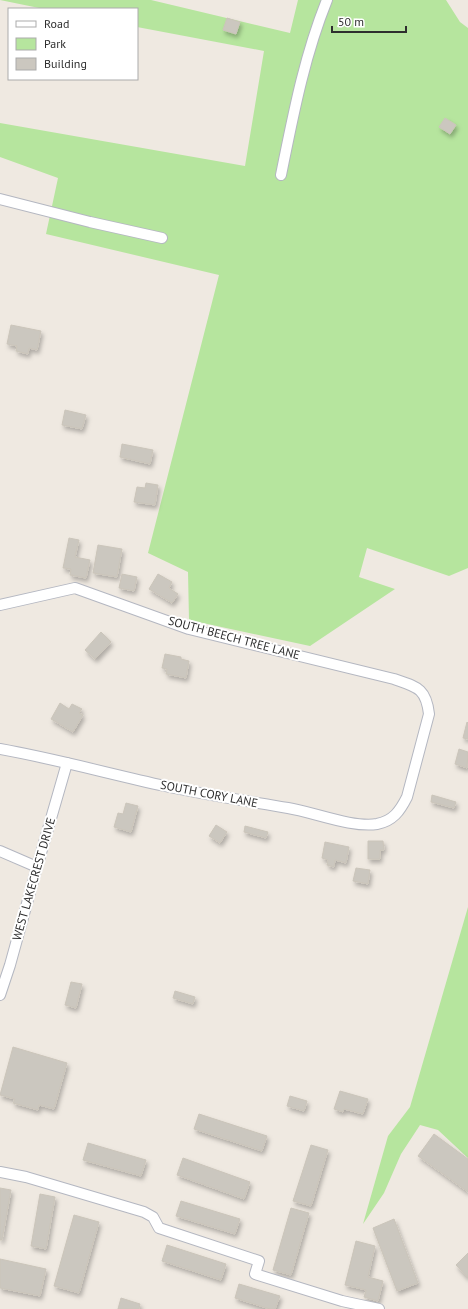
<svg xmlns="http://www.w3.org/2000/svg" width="468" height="1309" viewBox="0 0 468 1309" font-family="'PT Sans',sans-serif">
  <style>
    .green { fill: #b6e59e }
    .building { fill: #cbc7bf; stroke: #cbc5ba; filter: url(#shadow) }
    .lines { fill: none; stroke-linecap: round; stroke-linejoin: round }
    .street-casing { stroke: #b4b7c1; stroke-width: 12 }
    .street { stroke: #fff; stroke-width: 10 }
    .labels { text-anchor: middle; stroke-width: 4; stroke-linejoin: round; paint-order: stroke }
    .street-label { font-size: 12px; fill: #2e2e2e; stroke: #fff }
  </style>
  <defs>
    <filter id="shadow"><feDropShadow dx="2" dy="3.5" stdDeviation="2" flood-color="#0004"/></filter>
  </defs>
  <rect width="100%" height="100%" fill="#efe9e1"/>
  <!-- green -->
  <g class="green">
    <path d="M 0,0 L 151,0 L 290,33 L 298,0 L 446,0 L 460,22 L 468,28 L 468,568 L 449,576 L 367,548 L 359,577 L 395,589 L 310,646 L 189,620 L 188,572 L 148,553 L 219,275 L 46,234 L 58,178 L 0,157 L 0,123 L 245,166 L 264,51 L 137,27 L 137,9 L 44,9 Z"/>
    <path d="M 468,907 L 468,1158 L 438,1130 L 420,1125 L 401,1154 L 384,1193 L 363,1224 L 388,1136 L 410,1107 Z"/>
  </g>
  <!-- building -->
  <g class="building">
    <path d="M 227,18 L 240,22 L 236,34 L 223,30 Z"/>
    <path d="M 445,118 L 456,125 L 450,134 L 439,127 Z"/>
    <path d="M 11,325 L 41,331 L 37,350 L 29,348 L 28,354 L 16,351 L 17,346 L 7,344 Z"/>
    <path d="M 65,410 L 86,415 L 82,429 L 62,425 Z"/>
    <path d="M 122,444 L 153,450 L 150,464 L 120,457 Z"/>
    <path d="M 146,483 L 158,485 L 155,505 L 134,502 L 137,487 L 145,488 Z"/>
    <path d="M 69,538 L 79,540 L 75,557 L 90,560 L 86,578 L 70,575 L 71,569 L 63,568 Z"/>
    <path d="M 98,545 L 122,549 L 117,577 L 93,573 Z"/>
    <path d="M 122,574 L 137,577 L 134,591 L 119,588 Z"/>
    <path d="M 158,574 L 172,582 L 169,588 L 178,594 L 172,603 L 149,589 Z"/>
    <path d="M 101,632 L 111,642 L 95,659 L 85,650 Z"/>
    <path d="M 165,654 L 181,657 L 181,659 L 189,661 L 186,678 L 166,674 L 167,669 L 162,668 Z"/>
    <path d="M 60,703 L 69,709 L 72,704 L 82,709 L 79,713 L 83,715 L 73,732 L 51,719 Z"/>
    <path d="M 467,722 L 468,723 L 468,739 L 463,738 Z"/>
    <path d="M 459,749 L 468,752 L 467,768 L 455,764 Z"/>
    <path d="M 432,795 L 456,802 L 454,808 L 431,802 Z"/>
    <path d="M 126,803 L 138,806 L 131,832 L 114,827 L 118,813 L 123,814 Z"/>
    <path d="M 216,825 L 227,832 L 220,843 L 209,836 Z"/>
    <path d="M 245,826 L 268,832 L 266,838 L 244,832 Z"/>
    <path d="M 368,841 L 383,841 L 384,850 L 380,850 L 380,859 L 368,859 Z"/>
    <path d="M 325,842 L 349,847 L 346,863 L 335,860 L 334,867 L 327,865 L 328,860 L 322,858 Z"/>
    <path d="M 356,868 L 370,870 L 368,884 L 353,881 Z"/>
    <path d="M 71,982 L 82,984 L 76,1008 L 65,1005 Z"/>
    <path d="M 175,991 L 195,997 L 193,1004 L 173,998 Z"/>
    <path d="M 13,1047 L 67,1063 L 54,1109 L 39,1105 L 38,1110 L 13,1103 L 15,1099 L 0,1095 Z"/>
    <path d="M 340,1091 L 368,1099 L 363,1114 L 344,1109 L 343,1112 L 334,1109 Z"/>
    <path d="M 290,1096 L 307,1101 L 304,1111 L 287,1106 Z"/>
    <path d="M 199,1114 L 267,1136 L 262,1151 L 194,1129 Z"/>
    <path d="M 434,1134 L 468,1159 L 468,1192 L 418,1156 Z"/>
    <path d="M 88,1143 L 146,1160 L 141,1176 L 83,1160 Z"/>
    <path d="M 311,1145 L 328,1150 L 311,1206 L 293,1201 Z"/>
    <path d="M 183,1158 L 250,1182 L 244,1199 L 177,1175 Z"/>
    <path d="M 0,1188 L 11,1190 L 2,1240 L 0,1240 Z"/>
    <path d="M 40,1194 L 55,1197 L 46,1249 L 31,1246 Z"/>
    <path d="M 181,1201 L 240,1219 L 235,1234 L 176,1216 Z"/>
    <path d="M 291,1208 L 309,1213 L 291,1275 L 273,1270 Z"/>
    <path d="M 74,1215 L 99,1222 L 79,1293 L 54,1286 Z"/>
    <path d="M 394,1219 L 418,1283 L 397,1291 L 373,1228 Z"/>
    <path d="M 356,1241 L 375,1246 L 368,1277 L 383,1281 L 378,1301 L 364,1297 L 366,1290 L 345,1285 Z"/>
    <path d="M 167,1245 L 226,1264 L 221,1280 L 162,1261 Z"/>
    <path d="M 468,1253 L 468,1278 L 456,1265 Z"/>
    <path d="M 0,1259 L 46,1269 L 40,1296 L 0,1288 Z"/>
    <path d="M 239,1284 L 280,1296 L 275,1309 L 270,1309 L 235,1298 Z"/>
    <path d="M 121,1298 L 140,1304 L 139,1309 L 118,1309 Z"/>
  </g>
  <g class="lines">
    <!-- street casing -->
    <g class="street-casing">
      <g id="street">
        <path d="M 281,175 C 293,116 304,57 327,0"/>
        <path d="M 0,199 L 90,222 L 162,238"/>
        <path d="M 0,605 L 75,588 L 189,629 L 394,679 C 417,687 426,688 429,714 L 407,797 C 400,811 393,821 377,824 C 352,828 313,812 288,808 C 247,801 206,795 165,786 C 110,774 56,759 0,749"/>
        <path d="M 0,851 L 37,867"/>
        <path d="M 0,995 L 10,965 L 37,867 L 67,763"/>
        <path d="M 0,1172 L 26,1177 L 144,1212 L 153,1217 L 159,1228 L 259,1261 L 255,1274 L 342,1301 L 379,1309"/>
      </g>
    </g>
    <!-- street -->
    <use href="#street" class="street"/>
  </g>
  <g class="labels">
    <!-- street labels -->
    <g class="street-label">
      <text transform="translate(234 638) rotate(15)" y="4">SOUTH BEECH TREE LANE</text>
      <text transform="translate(209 794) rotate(11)" y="4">SOUTH CORY LANE</text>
      <text transform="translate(34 879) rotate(-74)" y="4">WEST LAKECREST DRIVE</text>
    </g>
  </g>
  <!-- legend -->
  <rect x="8" y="8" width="130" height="72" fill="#ffffff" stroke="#ababab"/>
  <rect x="16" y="21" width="20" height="6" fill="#ffffff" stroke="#ababab"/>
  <text x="44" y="28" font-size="12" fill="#2e2e2e">Road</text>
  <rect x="16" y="38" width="20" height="12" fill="#b6e59e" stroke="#ababab"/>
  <text x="44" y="48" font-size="12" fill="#2e2e2e">Park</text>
  <rect x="16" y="58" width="20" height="12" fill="#cbc7bf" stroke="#ababab"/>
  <text x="44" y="68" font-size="12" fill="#2e2e2e">Building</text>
  <!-- scale -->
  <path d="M332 26v6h74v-6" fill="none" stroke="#2e2e2e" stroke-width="2"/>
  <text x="338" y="26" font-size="12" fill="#2e2e2e" stroke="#ffffff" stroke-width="3" paint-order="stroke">50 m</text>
</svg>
